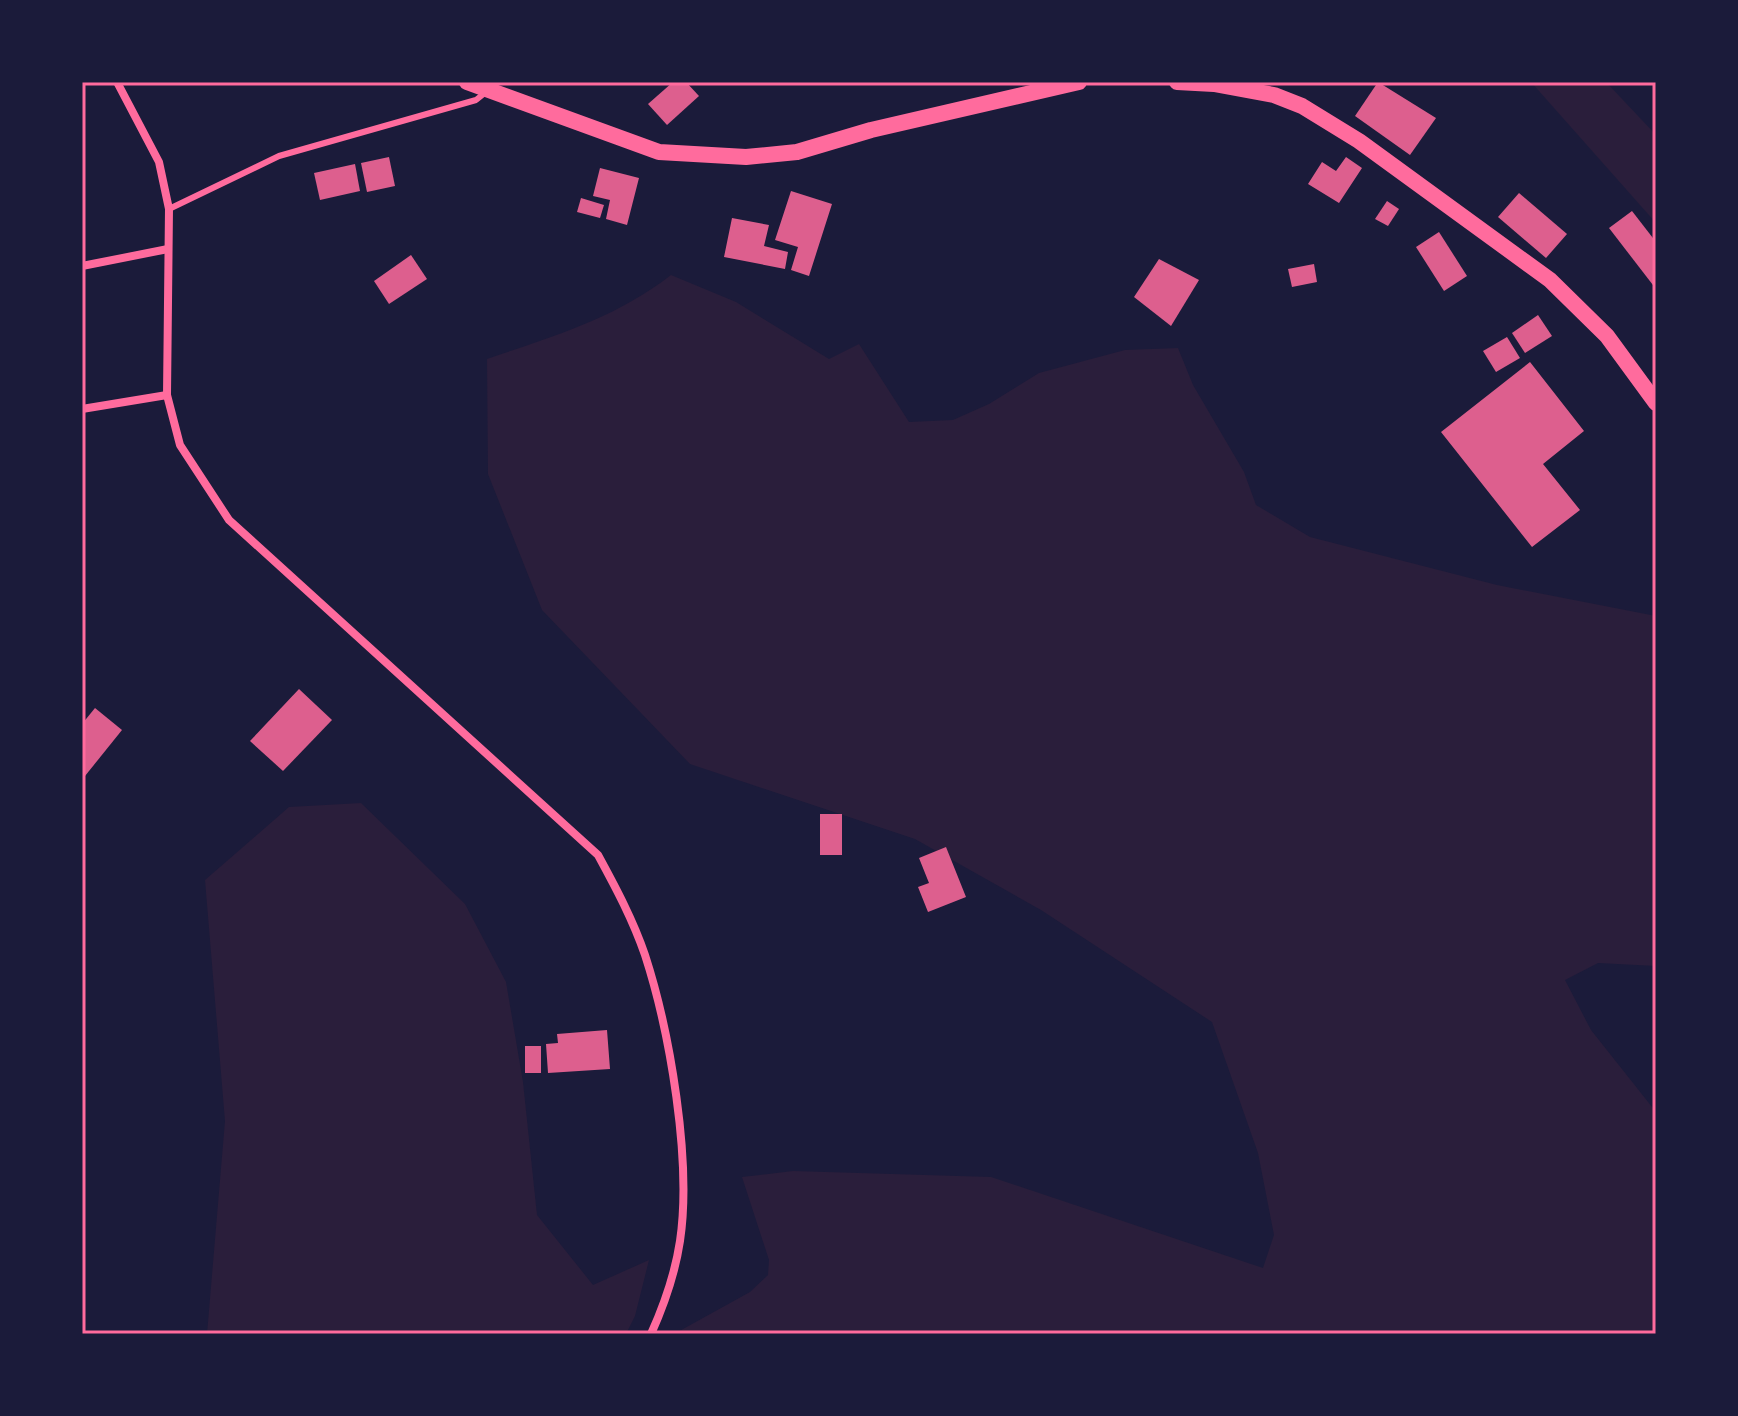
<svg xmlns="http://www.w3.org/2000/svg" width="1738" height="1416" viewBox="0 0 1738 1416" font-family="Bitter,serif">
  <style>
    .green { fill: #2a1e3b }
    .building { fill: #dd5f8e }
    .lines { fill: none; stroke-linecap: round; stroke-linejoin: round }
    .service { stroke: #ff6b9d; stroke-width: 6 }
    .minor { stroke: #ff6b9d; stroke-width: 8 }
    .secondary { stroke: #ff6b9d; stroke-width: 16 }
    .neatline { fill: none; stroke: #ff6b9d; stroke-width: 3 }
  </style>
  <rect width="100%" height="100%" fill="#1b1b3a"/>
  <!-- green -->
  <g class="green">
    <path d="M 1531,82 L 1606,82 L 1656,135 L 1656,223 Z"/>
    <path d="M 671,275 L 736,302 L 829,359 L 859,344 L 909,422 L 953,420 L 989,404 L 1039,373 L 1125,350 L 1178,348 L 1193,385 L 1244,472 L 1256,505 L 1310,537 L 1497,585 L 1656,616 L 1656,966 L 1598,963 L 1565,980 L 1591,1030 L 1656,1112 L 1656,1334 L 674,1334 L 750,1292 L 768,1275 L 769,1260 L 742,1177 L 793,1171 L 991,1177 L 1263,1268 L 1274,1235 L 1258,1153 L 1212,1022 L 1041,910 L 915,839 L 690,764 L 542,610 L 488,474 L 487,359 C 554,336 614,319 671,275 Z"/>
    <path d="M 361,803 L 465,904 L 506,982 L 523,1082 L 537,1215 L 593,1285 L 649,1260 L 635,1316 L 626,1334 L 207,1334 L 225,1121 L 205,880 L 289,807 Z"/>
  </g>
  <!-- building -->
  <g class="building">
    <path d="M 673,82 L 686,82 L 699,96 L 667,125 L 648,104 Z"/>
    <path d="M 1378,82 L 1436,118 L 1410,155 L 1355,116 Z"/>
    <path d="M 389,157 L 395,186 L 367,192 L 361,163 Z"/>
    <path d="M 1346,157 L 1362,168 L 1339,203 L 1308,184 L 1322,162 L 1336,171 Z"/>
    <path d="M 355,164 L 360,191 L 320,200 L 314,173 Z"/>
    <path d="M 600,168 L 639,178 L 627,225 L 606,219 L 610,200 L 593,196 Z"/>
    <path d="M 791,191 L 832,204 L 809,276 L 791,270 L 798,247 L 775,240 Z"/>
    <path d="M 1519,193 L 1567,234 L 1546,258 L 1498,217 Z"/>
    <path d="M 581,198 L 604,205 L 600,218 L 577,212 Z"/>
    <path d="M 1387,201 L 1399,209 L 1388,226 L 1375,219 Z"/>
    <path d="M 1632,211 L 1656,242 L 1656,289 L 1609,228 Z"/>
    <path d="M 732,218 L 769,225 L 764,246 L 788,252 L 785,269 L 724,257 Z"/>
    <path d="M 1439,232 L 1467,276 L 1444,291 L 1416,247 Z"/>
    <path d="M 411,255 L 427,279 L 389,304 L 374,281 Z"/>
    <path d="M 1159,259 L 1199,280 L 1171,326 L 1134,297 Z"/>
    <path d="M 1314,264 L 1317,282 L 1292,287 L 1288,269 Z"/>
    <path d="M 1538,315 L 1552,336 L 1525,353 L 1512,333 Z"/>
    <path d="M 1507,337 L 1520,358 L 1496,372 L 1483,351 Z"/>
    <path d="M 1530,362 L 1584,431 L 1543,464 L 1580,510 L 1532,547 L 1441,432 Z"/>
    <path d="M 299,689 L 332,720 L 283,771 L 250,741 Z"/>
    <path d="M 95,708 L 122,730 L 85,776 L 82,724 Z"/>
    <rect x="820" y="814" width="22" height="41"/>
    <path d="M 946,847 L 966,897 L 928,912 L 918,887 L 929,883 L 919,858 Z"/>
    <path d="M 607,1030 L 610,1069 L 548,1073 L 546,1044 L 558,1043 L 557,1034 Z"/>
    <rect x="525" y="1046" width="16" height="27"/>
  </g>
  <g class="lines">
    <!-- service -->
    <path class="service" d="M 169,209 L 279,156 L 476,100 L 486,92"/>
    <!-- minor -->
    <g class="minor">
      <path d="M 117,82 L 159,162 L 169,209 L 167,395 L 180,445 L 229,520 L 598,855 C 616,888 633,920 645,955 C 670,1032 692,1161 680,1241 C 675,1274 665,1303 651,1334"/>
      <path d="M 82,266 L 168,249"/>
      <path d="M 82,409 L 167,395"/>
    </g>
    <!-- secondary -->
    <g class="secondary">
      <path d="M 467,82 L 659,152 L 746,157 L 797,152 L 871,130 L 1079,82"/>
      <path d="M 1177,82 L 1214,84 L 1274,95 L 1302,106 L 1359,141 L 1550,280 L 1607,336 L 1656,403"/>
    </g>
  </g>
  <!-- border -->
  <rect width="1738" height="1416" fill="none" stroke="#1b1b3a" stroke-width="168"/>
  <rect x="84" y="84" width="1570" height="1248" class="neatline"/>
</svg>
